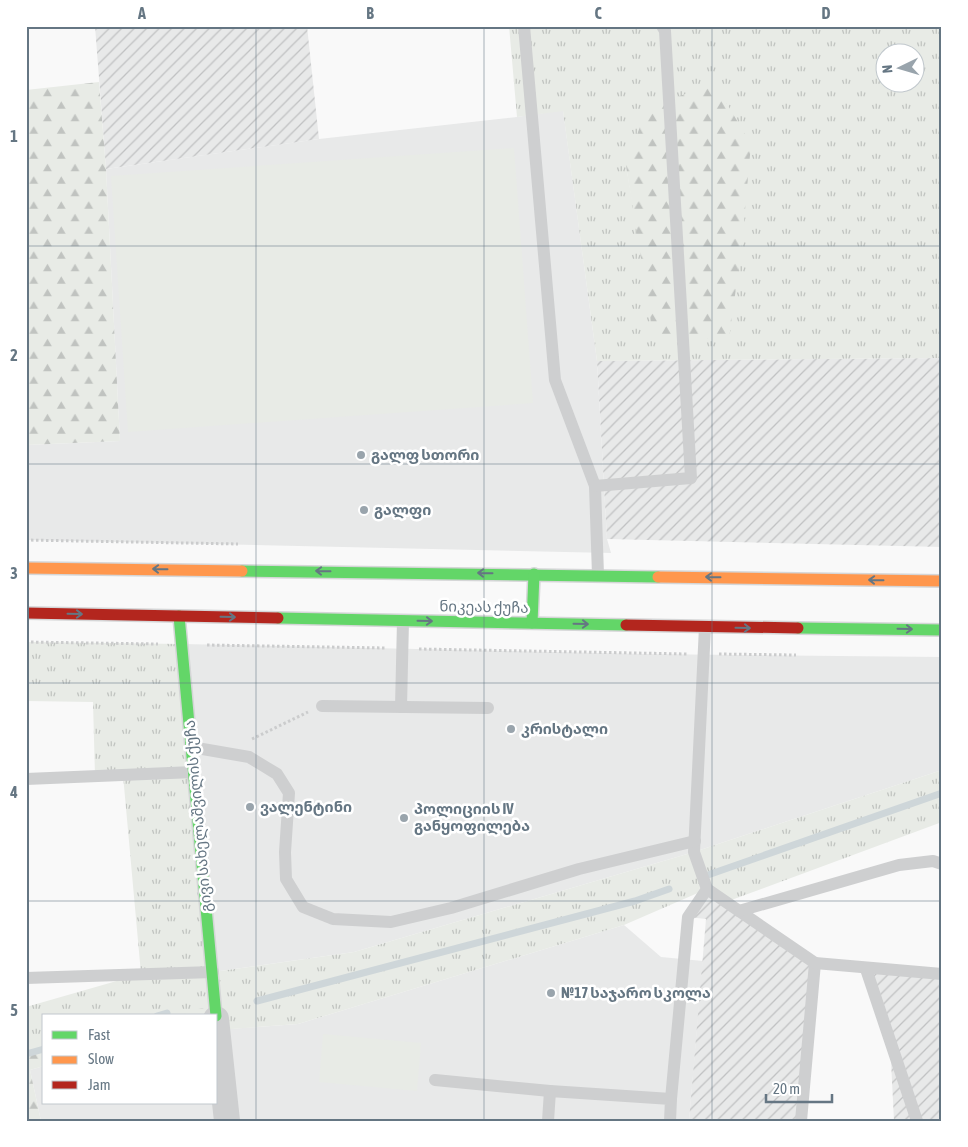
<svg xmlns="http://www.w3.org/2000/svg" width="968" height="1147" viewBox="0 0 968 1147" font-family="'Asap Condensed','Noto Sans Georgian',sans-serif">
  <style>
    .built { fill: #e8e9e9 }
    .industrial { fill: url(#industrial-furrows) }
    .grass { fill: url(#grass-tufts); fill-rule: evenodd }
    .forest { fill: url(#forest-firs) }
    .pitch { fill: #e8ebe6 }
    .lines { fill: none; stroke-linecap: round; stroke-linejoin: round }
    .stream { stroke: #ced6d9; stroke-width: 7 }
    .fast-casing { stroke: #d5d6d7; stroke-width: 14 }
    .slow-casing { stroke: #d5d6d7; stroke-width: 14 }
    .jam-casing { stroke: #d5d6d7; stroke-width: 14 }
    .path { stroke: #cbcccd; stroke-width: 3; stroke-dasharray: 2.5 2.5; stroke-linecap: butt }
    .lane { stroke: #cecfd0; stroke-width: 12 }
    .street { stroke: #cecfd0; stroke-width: 26 }
    .fast { stroke: #63d668; stroke-width: 11 }
    .slow { stroke: #ff974d; stroke-width: 11 }
    .jam { stroke: #b3261e; stroke-width: 11 }
    .oneway { stroke: #657683 }
    .grid { fill: none; stroke: #657683; stroke-width: 1; stroke-opacity: 0.55 }
    .poi-dot { fill: #99a4ac; stroke: #fff; stroke-width: 2 }
    .labels { text-anchor: middle; stroke-width: 5; stroke-linejoin: round; paint-order: stroke }
    .poi-label { font-size: 15px; font-weight: bold; fill: #657683; stroke: #fff; text-anchor: start }
    .street-label { font-size: 15px; fill: #657683; stroke: #fff }
    .neatline { fill: none; stroke: #657683; stroke-width: 2 }
    .grid-label { font-size: 16px; text-anchor: middle; font-weight: bold; fill: #657683 }
  </style>
  <defs>
    <pattern id="industrial-furrows" width="10" height="10" patternUnits="userSpaceOnUse" patternTransform="scale(1.25)"><rect width="10" height="10" fill="#e8e9e9"/><path d="M-1 1l2-2M0 10L10 0M9 11l2-2" fill="none" stroke="#c0c1c2"/></pattern>
    <pattern id="grass-tufts" width="24" height="20" patternUnits="userSpaceOnUse" patternTransform="scale(1.25)"><rect width="24" height="20" fill="#e8ebe6"/><path d="M3 7l-1-3M5 7V3M7 7l1-3M15 17l-1-3M17 17v-4M19 17l1-3" fill="none" stroke="#c0c3c0"/></pattern>
    <pattern id="forest-firs" width="22" height="20" patternUnits="userSpaceOnUse" patternTransform="scale(1.25)"><rect width="22" height="20" fill="#e8ebe6"/><path d="M5 1l3.5 6h-7zM16 11l3.5 6h-7z" fill="#c0c3c0"/></pattern>
  </defs>
  <rect width="100%" height="100%" fill="#f9f9f9"/>
  <!-- built -->
  <g class="built">
    <path d="M 563,110 L 597,361 L 607,539 L 611,553 L 26,540 L 26,445 L 120,441 L 106,169 L 319,139 L 517,117 Z"/>
    <path d="M 182,644 L 644,654 L 942,657 L 942,770 L 694,852 L 354,952 L 213,972 Z"/>
    <path d="M 624,925 L 661,957 L 703,961 L 689,1121 L 41,1121 L 30,1070 L 44,1066 L 44,1103 L 216,1103 L 216,1030 L 298,1024 Z"/>
  </g>
  <!-- industrial -->
  <g class="industrial">
    <path d="M 95,26 L 307,26 L 319,139 L 106,169 Z"/>
    <path d="M 942,358 L 942,547 L 607,539 L 597,361 Z"/>
    <path d="M 707,889 L 815,963 L 801,1121 L 689,1121 L 706,919 L 688,917 Z"/>
    <path d="M 866,969 L 942,974 L 942,1121 L 894,1121 L 890,1041 Z"/>
  </g>
  <!-- grass -->
  <g class="grass">
    <path d="M 509,26 L 942,26 L 942,358 L 597,361 L 563,111 L 517,117 ZM 886,52 L 916,52 L 916,82 L 886,82 ZM 626,166 L 728,339 L 640,244 Z"/>
    <path d="M 26,642 L 182,644 L 213,972 L 354,952 L 694,852 L 942,770 L 942,822 L 726,902 L 707,889 L 624,925 L 298,1024 L 218,1030 L 216,1016 L 167,1013 L 157,1016 L 44,1016 L 44,1049 L 26,1054 L 26,1007 L 141,974 L 123,775 L 95,776 L 93,702 L 26,701 Z"/>
  </g>
  <!-- forest -->
  <g class="forest">
    <path d="M 99,82 L 106,169 L 120,441 L 26,445 L 26,90 Z"/>
    <path d="M 715,84 L 751,144 L 742,244 L 729,339 L 654,339 L 626,166 L 647,107 Z"/>
    <path d="M 214,1007 L 216,1016 L 157,1016 L 167,1013 Z"/>
    <path d="M 44,1049 L 44,1066 L 30,1070 L 41,1121 L 26,1121 L 26,1054 Z"/>
  </g>
  <!-- pitch -->
  <g class="pitch">
    <path d="M 514,148 L 533,403 L 128,432 L 111,176 Z"/>
    <path d="M 323,1034 L 421,1043 L 417,1091 L 319,1082 Z"/>
  </g>
  <g class="lines">
    <!-- stream -->
    <g class="stream">
      <path d="M 705,876 L 942,793"/>
      <path d="M 257,1001 L 635,901 L 669,889"/>
      <path d="M 157,1016 L 167,1013"/>
      <path d="M 26,1054 L 44,1049"/>
    </g>
    <!-- fast casing -->
    <g class="fast-casing">
      <g id="fast">
        <path d="M 242,571 L 658,577"/>
        <path d="M 179,616 L 216,1016"/>
        <path d="M 278,618 L 626,625"/>
        <path d="M 532,623 L 534,574"/>
        <path d="M 798,628 L 942,630"/>
      </g>
    </g>
    <!-- slow casing -->
    <g class="slow-casing">
      <g id="slow">
        <path d="M 26,568 L 242,571"/>
        <path d="M 658,577 L 942,581"/>
      </g>
    </g>
    <!-- jam casing -->
    <g class="jam-casing">
      <g id="jam">
        <path d="M 26,613 L 278,618"/>
        <path d="M 626,625 L 798,628"/>
      </g>
    </g>
    <!-- path -->
    <g class="path">
      <path d="M 26,540 L 238,544"/>
      <path d="M 26,642 L 158,644"/>
      <path d="M 207,645 L 386,648"/>
      <path d="M 419,649 L 688,654"/>
      <path d="M 719,654 L 796,655"/>
      <path d="M 252,739 L 308,712"/>
    </g>
    <!-- lane -->
    <g class="lane">
      <path d="M 524,26 L 555,380 L 595,486 L 598,575"/>
      <path d="M 595,486 L 691,478 L 665,31 L 662,26"/>
      <path d="M 705,627 L 694,852 L 707,889 L 815,963 L 801,1121"/>
      <path d="M 322,706 L 488,708"/>
      <path d="M 401,707 L 403,621"/>
      <path d="M 191,747 L 249,757 L 277,774 L 289,793 L 285,852 L 286,879 L 303,907 L 333,919 L 391,922 L 451,908 L 579,869 L 695,841"/>
      <path d="M 26,779 L 194,772"/>
      <path d="M 739,911 L 899,865 L 933,861 L 942,864"/>
      <path d="M 815,963 L 942,974"/>
      <path d="M 866,969 L 917,1121"/>
      <path d="M 26,978 L 213,972"/>
      <path d="M 435,1080 L 550,1091"/>
      <path d="M 671,1099 L 688,917 L 707,889"/>
      <path d="M 548,1121 L 550,1091 L 671,1099 L 670,1121"/>
    </g>
    <!-- street -->
    <path class="street" d="M 216,1019 L 227,1121"/>
    <!-- fast -->
    <use href="#fast" class="fast"/>
    <!-- slow -->
    <use href="#slow" class="slow"/>
    <!-- jam -->
    <use href="#jam" class="jam"/>
  </g>
  <!-- one-way arrows -->
  <defs><path id="oneway-shaft" d="M-6 0H5M1.5-3L5.5 0L1.5 3" fill="none" stroke-width="1.6" stroke-linecap="round" stroke-linejoin="round" transform="scale(1.25)"/></defs>
  <g class="oneway">
    <use href="#oneway-shaft" transform="translate(160 569) rotate(-179)"/>
    <use href="#oneway-shaft" transform="translate(323 571) rotate(-179)"/>
    <use href="#oneway-shaft" transform="translate(485 573) rotate(-179)"/>
    <use href="#oneway-shaft" transform="translate(713 577) rotate(-179)"/>
    <use href="#oneway-shaft" transform="translate(876 580) rotate(-179)"/>
    <use href="#oneway-shaft" transform="translate(75 614) rotate(1)"/>
    <use href="#oneway-shaft" transform="translate(228 617) rotate(1)"/>
    <use href="#oneway-shaft" transform="translate(425 621) rotate(1)"/>
    <use href="#oneway-shaft" transform="translate(581 624) rotate(1)"/>
    <use href="#oneway-shaft" transform="translate(743 628) rotate(1)"/>
    <use href="#oneway-shaft" transform="translate(905 629) rotate(1)"/>
  </g>
  <!-- grid -->
  <path class="grid" d="M 256,26 L 256,1121M 484,26 L 484,1121M 712,26 L 712,1121M 26,246 L 942,246M 26,464 L 942,464M 26,683 L 942,683M 26,901 L 942,901"/>
  <!-- markers -->
  <g class="poi-dot">
    <circle cx="361" cy="455" r="5"/>
    <circle cx="364" cy="510" r="5"/>
    <circle cx="511" cy="729" r="5"/>
    <circle cx="250" cy="807" r="5"/>
    <circle cx="404" cy="818" r="5"/>
    <circle cx="551" cy="993" r="5"/>
  </g>
  <g class="labels">
    <!-- poi labels -->
    <g class="poi-label">
      <text x="371" y="460">გალფ სთორი</text>
      <text x="374" y="515">გალფი</text>
      <text x="521" y="734">კრისტალი</text>
      <text x="260" y="812">ვალენტინი</text>
      <text x="414" y="814">პოლიციის IV<tspan x="414" dy="17">განყოფილება</tspan></text>
      <text x="561" y="998">№17 საჯარო სკოლა</text>
    </g>
    <!-- street labels -->
    <g class="street-label">
      <text transform="translate(484 607) rotate(1)" y="5">ნიკეას ქუჩა</text>
      <text transform="translate(198 816) rotate(-95)" y="5">გივი სახელაშვილის ქუჩა</text>
    </g>
  </g>
  <!-- border -->
  <rect width="968" height="1147" fill="none" stroke="#ffffff" stroke-width="55"/>
  <!-- legend -->
  <rect x="42" y="1014" width="175" height="90" fill="#ffffff" stroke="#c1c8cd"/>
  <rect x="52" y="1031" width="25" height="8" fill="#63d668" stroke="#c1c8cd"/>
  <text x="88" y="1040" font-size="15" fill="#657683">Fast</text>
  <rect x="52" y="1056" width="25" height="8" fill="#ff974d" stroke="#c1c8cd"/>
  <text x="88" y="1064" font-size="15" fill="#657683">Slow</text>
  <rect x="52" y="1081" width="25" height="8" fill="#b3261e" stroke="#c1c8cd"/>
  <text x="88" y="1090" font-size="15" fill="#657683">Jam</text>
  <!-- north arrow -->
  <g transform="translate(900 68) rotate(265)"><circle r="24" fill="#ffffff" stroke="#c1c8cd"/>
  <path d="M0-4L9 19L0 12L-9 19Z" fill="#99a4ac"/>
  <text y="-8" font-size="14" font-weight="bold" text-anchor="middle" fill="#657683">N</text>
  </g>
  <!-- scale -->
  <path d="M766 1094v8h66v-8" fill="none" stroke="#657683" stroke-width="2.5"/>
  <text x="773" y="1094" font-size="15" fill="#657683" stroke="#ffffff" stroke-width="4" paint-order="stroke">20 m</text>
  <rect x="28" y="28" width="912" height="1092" class="neatline"/>
  <g class="grid-label">
    <text x="142" y="19">A</text>
    <text x="370" y="19">B</text>
    <text x="598" y="19">C</text>
    <text x="826" y="19">D</text>
    <text x="14" y="142">1</text>
    <text x="14" y="361">2</text>
    <text x="14" y="579">3</text>
    <text x="14" y="798">4</text>
    <text x="14" y="1016">5</text>
  </g>
</svg>
